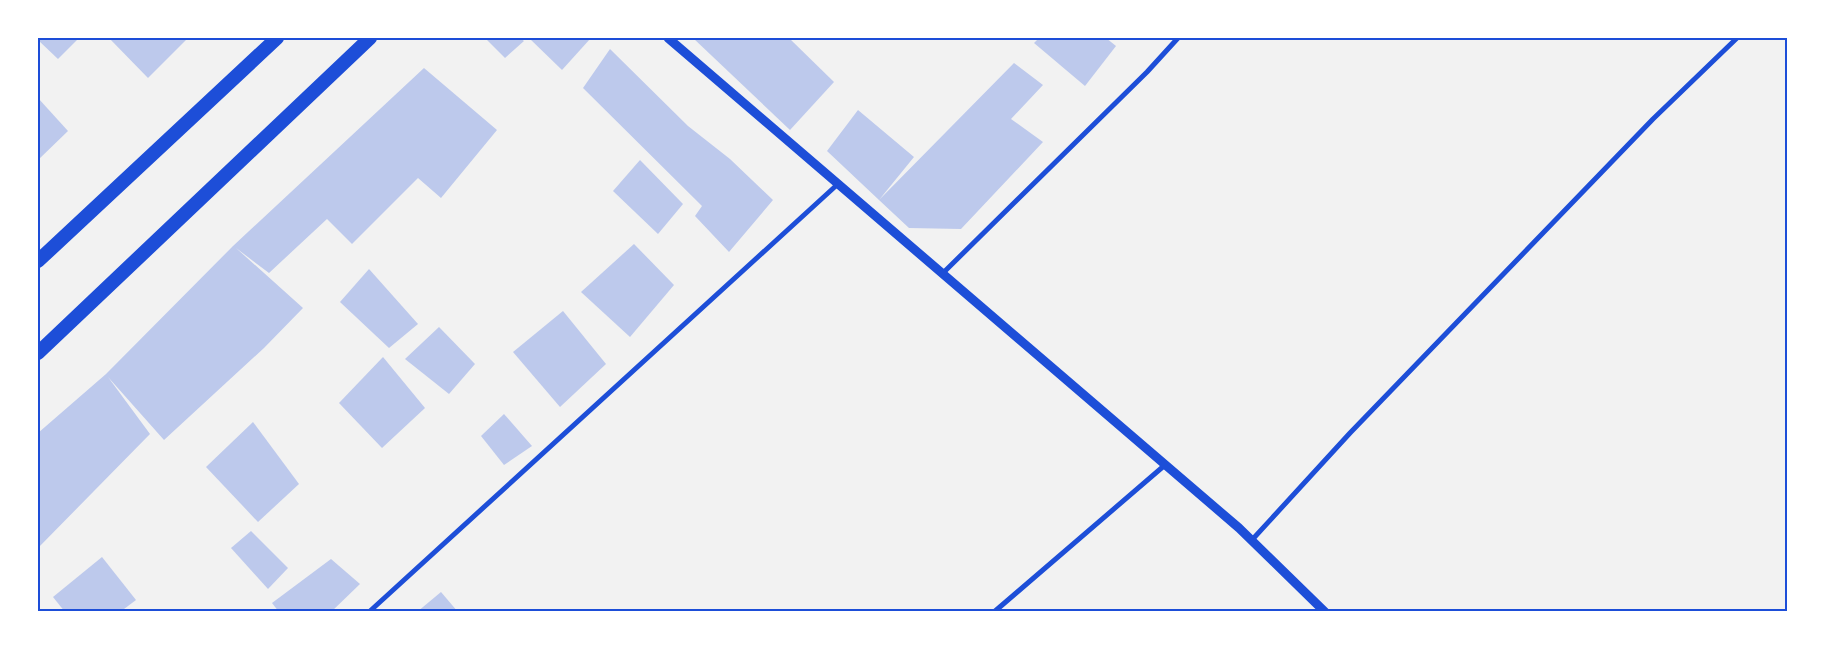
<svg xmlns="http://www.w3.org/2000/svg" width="1825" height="649" viewBox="0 0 1825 649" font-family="Quicksand,sans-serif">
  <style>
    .building { fill: #bdc9ec }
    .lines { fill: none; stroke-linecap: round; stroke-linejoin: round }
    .minor { stroke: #1d4ed8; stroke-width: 5 }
    .tertiary { stroke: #1d4ed8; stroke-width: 9 }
    .trunk { stroke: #1d4ed8; stroke-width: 14 }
    .neatline { fill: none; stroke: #1d4ed8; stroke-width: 2 }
  </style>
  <rect width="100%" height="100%" fill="#f2f2f2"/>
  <!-- building -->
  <g class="building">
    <path d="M 38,38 L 79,38 L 58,59 L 38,40 Z"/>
    <path d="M 109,38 L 188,38 L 148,78 Z"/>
    <path d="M 485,38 L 520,38 L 524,41 L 505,58 Z"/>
    <path d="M 529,38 L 589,38 L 590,39 L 562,70 Z"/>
    <path d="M 693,38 L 789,38 L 834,82 L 790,130 Z"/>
    <path d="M 1039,38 L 1106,38 L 1116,46 L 1085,86 L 1034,43 Z"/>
    <path d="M 610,49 L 688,126 L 730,159 L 773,200 L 729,252 L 695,216 L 702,206 L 583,88 Z"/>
    <path d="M 1014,63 L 1043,85 L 1011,119 L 1043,142 L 961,229 L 909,228 L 879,200 L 827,151 L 858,110 L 914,157 L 879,200 Z"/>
    <path d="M 424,68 L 497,130 L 441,198 L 418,178 L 352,244 L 327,219 L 269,273 L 236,248 L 303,308 L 264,348 L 164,440 L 108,377 L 150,434 L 38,548 L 38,433 L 106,374 L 233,246 Z"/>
    <path d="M 38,98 L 68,131 L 38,160 Z"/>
    <path d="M 640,160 L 683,204 L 658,234 L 613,191 Z"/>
    <path d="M 634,244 L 674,285 L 630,337 L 581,292 Z"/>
    <path d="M 369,269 L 418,324 L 389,348 L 340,302 Z"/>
    <path d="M 563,311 L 606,364 L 560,407 L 513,352 Z"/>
    <path d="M 439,327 L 475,364 L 449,394 L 405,359 Z"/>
    <path d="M 383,357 L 425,408 L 382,448 L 339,403 Z"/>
    <path d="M 504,414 L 532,446 L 504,465 L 481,436 Z"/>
    <path d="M 253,422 L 299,484 L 258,522 L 206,467 Z"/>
    <path d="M 251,531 L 288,568 L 268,589 L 231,548 Z"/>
    <path d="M 102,557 L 136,600 L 120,612 L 65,612 L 53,597 Z"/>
    <path d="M 331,559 L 360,584 L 331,612 L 279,612 L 272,603 Z"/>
    <path d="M 441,592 L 458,612 L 417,612 Z"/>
  </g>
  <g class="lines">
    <!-- minor -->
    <g class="minor">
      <path d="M 943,273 L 1147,72 L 1178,38"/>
      <path d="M 1251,541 L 1350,433 L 1653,119 L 1737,38"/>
      <path d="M 369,612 L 839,183"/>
      <path d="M 994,612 L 1165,465"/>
    </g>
    <!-- tertiary -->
    <path class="tertiary" d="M 668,38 L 1239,528 L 1325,612"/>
    <!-- trunk -->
    <g class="trunk">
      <path d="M 38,261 L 277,38"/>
      <path d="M 38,353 L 370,38"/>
    </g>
  </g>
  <!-- border -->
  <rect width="1825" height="649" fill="none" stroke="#ffffff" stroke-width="78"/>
  <rect x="39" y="39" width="1747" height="571" class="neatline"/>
</svg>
